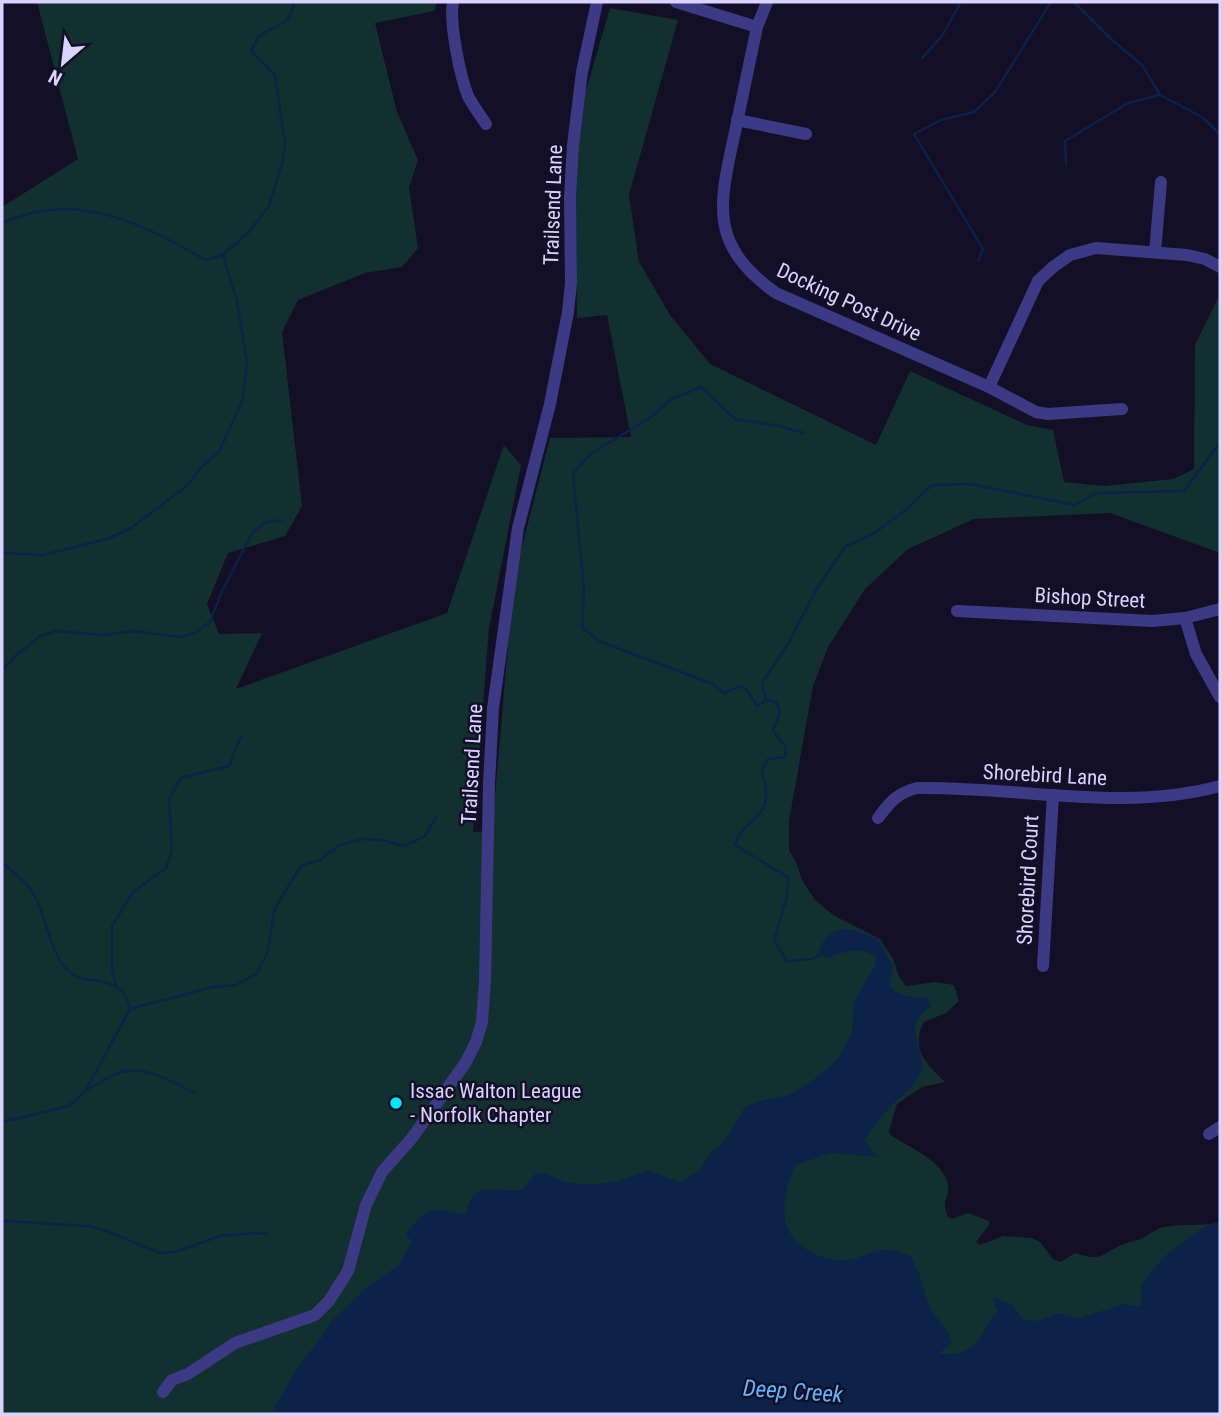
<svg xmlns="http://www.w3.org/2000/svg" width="1222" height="1416" viewBox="0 0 1222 1416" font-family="'Roboto Condensed',sans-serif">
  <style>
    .green { fill: #12302f }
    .water { fill: #0c2248 }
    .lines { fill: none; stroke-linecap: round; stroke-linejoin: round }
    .stream { stroke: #0c2248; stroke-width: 2.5 }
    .minor { stroke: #3d3a85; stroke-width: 12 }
    .poi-dot { fill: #00e5ff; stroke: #130f26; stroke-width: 2.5 }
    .labels { text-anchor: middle; stroke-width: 5; stroke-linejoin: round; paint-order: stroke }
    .street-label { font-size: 21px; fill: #d9d4ff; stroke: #130f26 }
    .poi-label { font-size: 21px; fill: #d9d4ff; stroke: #130f26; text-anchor: start }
    .water-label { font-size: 23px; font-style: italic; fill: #62b6ff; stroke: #130f26 }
  </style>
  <rect width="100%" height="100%" fill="#130f26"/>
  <!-- green -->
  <path class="green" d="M 37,2 L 437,2 L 434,11 L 375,23 L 397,112 L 418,160 L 409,188 L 418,248 L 402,267 L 365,273 L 298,300 L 282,332 L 302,506 L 285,536 L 228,553 L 207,604 L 219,634 L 262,633 L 236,689 L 447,613 L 504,445 L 521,465 L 489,628 L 473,832 L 492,831 L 514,577 L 550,438 L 631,437 L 607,315 L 577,318 L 575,128 L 610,8 L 678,20 L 629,195 L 639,262 L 670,315 L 710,364 L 876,445 L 910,371 L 1027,425 L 1053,430 L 1064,482 L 1105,486 L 1173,479 L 1194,469 L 1195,345 L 1218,298 L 1220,299 L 1220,553 L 1110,513 L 974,519 L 908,549 L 865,589 L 828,647 L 813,686 L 789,821 L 789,850 L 796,862 L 802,880 L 815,900 L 833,915 L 880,939 L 893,959 L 899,976 L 906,986 L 936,982 L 954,985 L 959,1001 L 946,1013 L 924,1022 C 910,1048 926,1064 945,1082 L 922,1087 L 897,1104 L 889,1131 L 890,1135 C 909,1147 944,1161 948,1185 C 950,1200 940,1199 948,1217 L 952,1219 L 968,1213 L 989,1221 L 989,1225 L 976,1242 L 980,1245 L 1003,1236 L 1032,1238 L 1040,1242 L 1053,1259 L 1061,1262 L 1075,1253 C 1104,1263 1103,1252 1126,1243 C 1132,1241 1142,1240 1146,1236 C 1153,1232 1157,1228 1165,1227 C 1184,1223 1202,1227 1220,1222 L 1220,1318 L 959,1355 L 937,1354 L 317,1414 L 2,1414 L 2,207 L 78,159 Z"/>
  <!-- water -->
  <path class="water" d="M 844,929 L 854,930 L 878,939 L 893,966 L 889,986 C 900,998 911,997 926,997 L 931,1006 C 898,1027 928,1050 921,1071 C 915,1086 903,1094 892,1105 C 882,1115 873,1128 864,1140 L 877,1157 L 831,1153 L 795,1165 C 788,1182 781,1205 786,1224 C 793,1248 824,1262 847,1260 C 861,1259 876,1248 889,1250 C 896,1250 904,1254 910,1256 C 923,1276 922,1291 931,1309 C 937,1321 949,1328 952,1343 L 938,1354 C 959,1356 975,1351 985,1330 C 989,1321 990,1318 998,1313 L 993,1297 L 1011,1304 L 1024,1320 L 1040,1321 L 1056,1313 L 1080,1318 L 1124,1304 L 1141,1307 L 1141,1285 L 1164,1257 L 1205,1226 L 1220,1222 L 1220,1414 L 271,1414 L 297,1368 L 322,1337 L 331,1322 L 365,1289 L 399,1265 L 412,1242 L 406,1234 C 426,1207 433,1206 466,1215 C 472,1177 497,1193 522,1190 L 536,1173 C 551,1173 554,1179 567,1182 C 593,1188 624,1181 647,1170 L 679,1182 L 698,1172 L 713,1150 L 724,1142 L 745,1107 L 764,1100 L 790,1095 L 816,1078 L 838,1059 L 852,1032 L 854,1001 L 875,966 L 876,956 C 859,947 845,951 828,958 L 819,954 C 822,939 829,931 844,929 Z"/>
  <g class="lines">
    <!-- stream -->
    <g class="stream">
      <path d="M 1074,2 L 1111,39 L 1142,65 L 1160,95 L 1202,117 L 1220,134"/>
      <path d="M 922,58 L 942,36 L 961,2"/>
      <path d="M 1066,164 L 1065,141 L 1128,103 L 1160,95"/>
      <path d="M 2,223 C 77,189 140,223 206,260 L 223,255 L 249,232 L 269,206 L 283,160 L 285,143 L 275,75 L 251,51 L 259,36 L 288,20 L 294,5 L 293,2"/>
      <path d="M 978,261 L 983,249 L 914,134 L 941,120 L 974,112 L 995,92 L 1051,2"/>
      <path d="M 804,433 L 779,426 L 735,419 L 701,387 L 672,399 L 650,418 L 590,454 L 573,474 L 584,590 L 582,628 L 601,642 L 713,684 L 724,693 L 740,686 L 746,689 L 757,706 L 766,700 L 776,702 L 780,712 L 773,731 L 786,747 L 785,757 L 768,759 L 762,769 C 763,778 767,789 766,798 C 763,822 742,821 735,845 L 789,878 L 786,900 L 774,940 L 787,961 L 812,959 L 822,954"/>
      <path d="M 2,553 L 43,555 L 110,538 L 131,528 L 188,485 L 202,466 L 219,452 L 243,399 L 247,362 L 237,301 L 223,255"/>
      <path d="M 2,671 L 14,657 L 39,637 L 56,631 L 103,635 L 134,631 L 181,637 L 196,632 L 210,622 L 222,591 L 253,532 L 266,522 L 282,520"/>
      <path d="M 766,700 L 762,683 L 789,642 L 816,590 L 845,547 L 874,533 L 902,513 L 932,485 L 970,484 L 1075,505 L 1096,493 L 1184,491 L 1220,442"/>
      <path d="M 2,863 C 10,870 20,876 27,885 C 47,908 46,945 66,969 C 83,989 124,970 130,1009"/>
      <path d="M 117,988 L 112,969 L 112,926 L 133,892 L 166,868 L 172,850 L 169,799 L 181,778 L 229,766 L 241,736"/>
      <path d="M 87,1089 C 97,1085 111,1075 121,1072 C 145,1065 173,1082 194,1093"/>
      <path d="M 2,1122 L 69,1106 L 86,1090 L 130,1009 L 213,987 L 236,985 L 256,974 L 267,954 L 275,908 L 301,866 L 321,859 L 340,845 L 362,839 L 383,840 L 404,846 L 425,836 L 436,817"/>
      <path d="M 2,1222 L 6,1221 L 88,1226 L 104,1230 L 160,1253 L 175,1252 L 220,1236 L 252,1233 L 267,1234"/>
    </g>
    <!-- minor -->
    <g class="minor">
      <path d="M 453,2 C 449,22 460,76 468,96 C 473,106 480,115 486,124"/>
      <path d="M 676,2 L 757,27"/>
      <path d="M 767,2 L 757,27 C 750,62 742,97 735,132 C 719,205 708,244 776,293 L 989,387 L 1036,412 L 1048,414 L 1122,409"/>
      <path d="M 737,120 L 806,134"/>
      <path d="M 1155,252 L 1161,182"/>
      <path d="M 989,387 L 1038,281 L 1053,267 L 1070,255 L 1096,248 L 1187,255 L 1205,259 L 1220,267"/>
      <path d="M 957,611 L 1152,621 L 1185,618 L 1220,609"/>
      <path d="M 1185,618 L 1196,654 L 1220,697"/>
      <path d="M 878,818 C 890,802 897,793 917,788 C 1019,786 1120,813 1220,786"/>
      <path d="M 1043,966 L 1053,795"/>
      <path d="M 1209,1134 L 1220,1127"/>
      <path d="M 163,1392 L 172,1380 L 188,1374 L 235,1343 L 315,1315 L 329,1301 L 348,1271 L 366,1205 L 382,1172 L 412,1138 L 466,1062 L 476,1042 L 482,1022 L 485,980 L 489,784 L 493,708 L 518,528 L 550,404 L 568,312 L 571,283 L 570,197 L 573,145 L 582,72 L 597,2"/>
    </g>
  </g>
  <!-- markers -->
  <circle class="poi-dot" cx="396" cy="1103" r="7"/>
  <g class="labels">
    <!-- street labels -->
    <g class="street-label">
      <text transform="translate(553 205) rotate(-88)" y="7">Trailsend Lane</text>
      <text transform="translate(849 302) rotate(25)" y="7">Docking Post Drive</text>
      <text transform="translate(1090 598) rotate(3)" y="7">Bishop Street</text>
      <text transform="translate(472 764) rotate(-87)" y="7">Trailsend Lane</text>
      <text transform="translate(1045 775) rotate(3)" y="7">Shorebird Lane</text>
      <text transform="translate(1028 880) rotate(-87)" y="7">Shorebird Court</text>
    </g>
    <!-- poi labels -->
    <g class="poi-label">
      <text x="410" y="1098">Issac Walton League<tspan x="410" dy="24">- Norfolk Chapter</tspan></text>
    </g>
    <!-- water labels -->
    <g class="water-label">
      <text transform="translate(793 1391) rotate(4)" y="8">Deep Creek</text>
    </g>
  </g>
  <!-- border -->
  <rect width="1222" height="1416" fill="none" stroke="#d9d4ff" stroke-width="7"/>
  <!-- north arrow -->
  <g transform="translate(63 63) rotate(208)" stroke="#130f26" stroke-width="5" paint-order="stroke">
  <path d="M0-5L12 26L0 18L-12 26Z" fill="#d9d4ff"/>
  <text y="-10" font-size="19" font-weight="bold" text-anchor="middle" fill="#d9d4ff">N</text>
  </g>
</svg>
